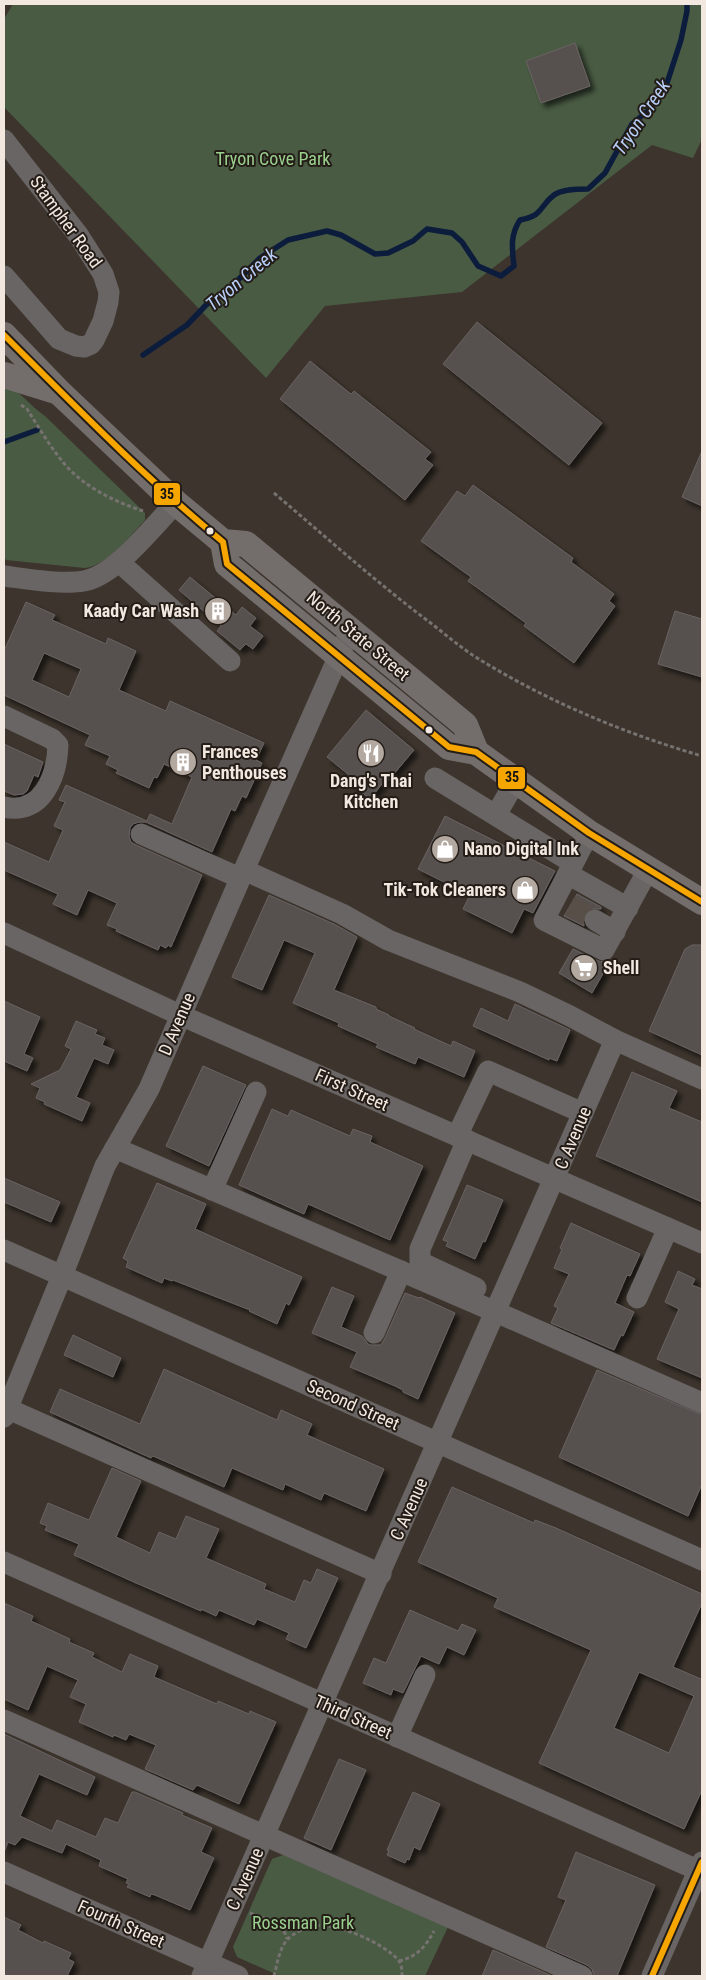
<svg xmlns="http://www.w3.org/2000/svg" width="706" height="1980" viewBox="0 0 706 1980" font-family="'Roboto Condensed',sans-serif">
  <style>
    .green { fill: #495b43 }
    .lines { fill: none; stroke-linecap: round; stroke-linejoin: round }
    .stream { stroke: #0c1c3d; stroke-width: 5.5 }
    .building { fill: #57514f; stroke: #696261; fill-rule: evenodd; filter: url(#shadow) }
    .minor-tunnel { stroke: #585048; stroke-width: 21; stroke-dasharray: 21 11; stroke-linecap: butt }
    .path { stroke: #767270; stroke-width: 3; stroke-dasharray: 4 2.5; stroke-linecap: butt }
    .minor { stroke: #696564; stroke-width: 21 }
    .major { stroke: #736d6c; stroke-width: 26 }
    .bus-1-casing { stroke: #241d17; stroke-width: 10 }
    .bus-1 { stroke: #f7a600; stroke-width: 6 }
    .bus-dot { fill: #f2e8e0; stroke: #241d17; stroke-width: 2 }
    .labels { text-anchor: middle; stroke-width: 4; stroke-linejoin: round; paint-order: stroke }
    .park-label { font-size: 18px; fill: #9bd18f; stroke: #241d17 }
    .street-label { font-size: 18px; fill: #f2e8e0; stroke: #241d17 }
    .poi-label { font-size: 18px; font-weight: bold; fill: #f2e8e0; stroke: #241d17; text-anchor: start }
    .water-label { font-size: 19px; font-style: italic; fill: #b8cff9; stroke: #241d17 }
    .line-badge { stroke: #241d17; stroke-width: 2 }
    .pale-badge-label { font-size: 14px; text-anchor: middle; font-weight: bold; fill: #111 }
  </style>
  <defs>
    <filter id="shadow"><feDropShadow dx="4.5" dy="4.5" stdDeviation="2.5" flood-color="#0009"/></filter>
  </defs>
  <rect width="100%" height="100%" fill="#3d352d"/>
  <!-- green -->
  <g class="green">
    <path d="M 13,4 L 702,4 L 702,139 L 693,158 L 652,145 L 462,292 L 325,306 L 266,378 L 4,107 L 4,19 Z"/>
    <path d="M 4,383 C 20,391 30,406 45,416 L 145,513 L 145,520 C 131,535 106,566 85,568 L 6,560 L 4,557 Z"/>
    <path d="M 283,1855 L 448,1927 L 425,1976 L 280,1976 L 237,1957 L 233,1947 L 272,1859 Z"/>
  </g>
  <g class="lines">
    <!-- stream -->
    <g class="stream">
      <path d="M 143,355 L 187,325 L 206,305 L 230,288 L 260,258 L 288,240 L 327,231 L 341,235 L 375,254 L 388,253 L 413,241 L 427,229 L 452,233 L 462,242 L 478,266 L 501,276 L 514,266 C 512,248 510,235 520,220 C 545,215 538,207 554,195 C 562,189 578,189 588,189 L 605,173 L 632,124 L 649,110 L 666,86 L 681,40 L 687,11 L 687,4"/>
      <path d="M 4,442 L 37,430"/>
    </g>
  </g>
  <!-- building -->
  <g class="building">
    <path d="M 575,43 L 590,86 L 541,103 L 526,61 Z"/>
    <path d="M 477,322 L 602,423 L 569,465 L 443,364 Z"/>
    <path d="M 310,361 L 351,394 L 354,391 L 431,452 L 425,459 L 433,465 L 405,500 L 280,399 Z"/>
    <path d="M 702,451 L 702,506 L 682,497 Z"/>
    <path d="M 473,485 L 573,558 L 571,562 L 614,594 L 609,601 L 615,606 L 574,663 L 524,626 L 526,623 L 468,581 L 471,577 L 421,541 L 457,491 L 465,496 Z"/>
    <path d="M 190,577 L 236,615 L 242,607 L 256,618 L 250,626 L 263,636 L 253,649 L 246,644 L 240,650 L 217,631 L 221,626 L 179,590 Z"/>
    <path d="M 26,602 L 55,615 L 52,620 L 106,644 L 108,638 L 136,651 L 119,690 L 166,711 L 170,701 L 264,743 L 256,760 L 262,763 L 246,798 L 242,796 L 235,811 L 231,809 L 212,852 L 146,822 L 139,822 L 133,824 L 130,828 L 129,836 L 131,842 L 136,845 L 202,875 L 171,947 L 168,945 L 166,948 L 160,945 L 158,950 L 116,931 L 117,929 L 107,925 L 117,903 L 88,890 L 77,915 L 53,904 L 58,894 L 4,870 L 4,842 L 49,862 L 63,830 L 54,826 L 65,802 L 59,800 L 66,785 L 147,821 L 150,814 L 172,824 L 192,777 L 164,764 L 157,778 L 154,777 L 149,788 L 116,773 L 118,770 L 106,764 L 110,756 L 85,745 L 90,735 L 4,695 L 4,651 ZM 44,653 L 81,669 L 69,697 L 32,680 Z"/>
    <path d="M 675,611 L 702,619 L 702,677 L 658,664 Z"/>
    <path d="M 366,710 L 414,750 L 388,781 L 386,779 L 370,799 L 345,779 L 349,775 L 327,757 Z"/>
    <path d="M 4,744 L 43,762 L 38,777 L 34,775 L 27,791 L 23,794 L 14,795 L 4,791 Z"/>
    <path d="M 445,816 L 555,871 L 533,913 L 524,909 L 512,933 L 463,909 L 470,895 L 418,869 Z"/>
    <path d="M 577,894 L 601,907 L 601,909 L 589,909 L 585,913 L 583,919 L 584,926 L 564,916 Z"/>
    <path d="M 269,895 L 336,925 L 357,937 L 334,990 L 376,1007 L 376,1009 L 389,1015 L 389,1016 L 415,1028 L 414,1029 L 451,1046 L 453,1041 L 475,1051 L 464,1077 L 418,1057 L 415,1064 L 376,1047 L 378,1044 L 338,1026 L 339,1023 L 293,1003 L 315,953 L 284,940 L 262,990 L 232,977 Z"/>
    <path d="M 692,945 L 702,945 L 702,1055 L 649,1031 L 685,949 Z"/>
    <path d="M 573,949 L 598,961 L 609,963 L 592,993 L 559,973 Z"/>
    <path d="M 4,1001 L 40,1017 L 24,1054 L 33,1058 L 27,1071 L 4,1061 Z"/>
    <path d="M 515,1004 L 570,1030 L 557,1061 L 549,1058 L 549,1060 L 473,1026 L 481,1008 L 508,1021 Z"/>
    <path d="M 76,1021 L 97,1030 L 95,1034 L 105,1038 L 102,1045 L 114,1050 L 108,1064 L 94,1058 L 76,1097 L 90,1103 L 82,1121 L 44,1104 L 45,1102 L 36,1098 L 40,1088 L 31,1084 L 60,1070 L 71,1049 L 65,1046 Z"/>
    <path d="M 203,1066 L 246,1085 L 209,1166 L 166,1146 Z"/>
    <path d="M 632,1072 L 677,1091 L 669,1108 L 702,1122 L 702,1202 L 596,1156 Z"/>
    <path d="M 272,1109 L 288,1116 L 291,1110 L 350,1136 L 353,1129 L 372,1136 L 370,1142 L 423,1166 L 390,1240 L 308,1204 L 304,1214 L 239,1185 Z"/>
    <path d="M 4,1178 L 60,1202 L 51,1222 L 4,1202 Z"/>
    <path d="M 157,1183 L 206,1204 L 195,1229 L 302,1277 L 289,1305 L 286,1303 L 277,1324 L 249,1311 L 250,1310 L 173,1280 L 172,1281 L 164,1278 L 162,1283 L 126,1267 L 128,1261 L 123,1258 Z"/>
    <path d="M 467,1185 L 503,1200 L 485,1242 L 483,1241 L 475,1259 L 446,1246 L 448,1242 L 443,1240 Z"/>
    <path d="M 571,1223 L 640,1254 L 630,1276 L 627,1275 L 615,1303 L 634,1312 L 623,1336 L 621,1335 L 614,1350 L 551,1323 L 558,1308 L 554,1306 L 569,1274 L 554,1268 L 562,1249 L 560,1248 Z"/>
    <path d="M 678,1271 L 695,1279 L 692,1285 L 702,1289 L 702,1378 L 657,1359 L 679,1309 L 665,1302 Z"/>
    <path d="M 332,1287 L 354,1296 L 341,1327 L 362,1336 L 369,1345 L 381,1345 L 385,1338 L 405,1293 L 419,1298 L 420,1297 L 455,1313 L 418,1399 L 403,1392 L 403,1390 L 395,1386 L 350,1367 L 357,1352 L 312,1333 Z"/>
    <path d="M 73,1335 L 121,1358 L 113,1377 L 64,1355 Z"/>
    <path d="M 164,1369 L 277,1420 L 281,1410 L 312,1424 L 307,1435 L 384,1469 L 366,1511 L 324,1493 L 321,1500 L 285,1484 L 283,1490 L 232,1468 L 224,1487 L 153,1456 L 151,1458 L 50,1412 L 60,1389 L 140,1424 Z"/>
    <path d="M 597,1370 L 702,1415 L 702,1484 L 688,1516 L 559,1457 Z"/>
    <path d="M 112,1468 L 141,1481 L 116,1537 L 150,1553 L 159,1532 L 176,1539 L 186,1516 L 219,1529 L 206,1558 L 266,1584 L 264,1589 L 295,1602 L 304,1580 L 311,1583 L 317,1569 L 338,1578 L 306,1648 L 286,1639 L 289,1633 L 257,1619 L 254,1625 L 219,1610 L 216,1616 L 201,1609 L 201,1611 L 136,1583 L 74,1555 L 79,1544 L 45,1530 L 47,1526 L 40,1523 L 48,1503 L 89,1520 Z"/>
    <path d="M 452,1487 L 534,1523 L 535,1520 L 556,1528 L 702,1594 L 702,1603 L 673,1667 L 701,1679 L 702,1676 L 702,1790 L 684,1829 L 539,1763 L 591,1650 L 494,1607 L 498,1598 L 418,1562 ZM 639,1672 L 694,1696 L 669,1753 L 614,1728 Z"/>
    <path d="M 4,1603 L 33,1616 L 31,1621 L 70,1639 L 69,1642 L 94,1653 L 92,1657 L 122,1672 L 130,1654 L 158,1666 L 154,1677 L 217,1704 L 218,1701 L 249,1714 L 250,1711 L 276,1722 L 239,1804 L 197,1785 L 193,1790 L 145,1769 L 156,1745 L 129,1734 L 126,1740 L 114,1735 L 113,1737 L 79,1722 L 86,1704 L 70,1697 L 78,1680 L 47,1666 L 28,1710 L 4,1699 Z"/>
    <path d="M 410,1610 L 458,1631 L 462,1624 L 476,1630 L 464,1655 L 447,1647 L 439,1664 L 421,1656 L 403,1693 L 393,1689 L 391,1695 L 363,1683 L 374,1658 L 386,1663 Z"/>
    <path d="M 4,1734 L 95,1777 L 87,1795 L 39,1774 L 20,1816 L 52,1831 L 57,1820 L 96,1837 L 105,1818 L 118,1823 L 132,1792 L 135,1792 L 183,1813 L 182,1815 L 212,1828 L 201,1852 L 214,1858 L 190,1910 L 155,1895 L 151,1894 L 150,1897 L 127,1887 L 129,1884 L 126,1883 L 128,1879 L 99,1866 L 101,1860 L 66,1844 L 62,1853 L 22,1837 L 15,1845 L 8,1842 L 4,1852 Z"/>
    <path d="M 339,1759 L 366,1770 L 331,1850 L 304,1838 Z"/>
    <path d="M 413,1792 L 440,1804 L 420,1850 L 414,1847 L 409,1860 L 407,1859 L 405,1863 L 387,1855 L 389,1851 L 387,1850 Z"/>
    <path d="M 576,1852 L 655,1885 L 617,1976 L 594,1976 L 592,1969 L 587,1965 L 546,1947 L 566,1900 L 558,1897 Z"/>
    <path d="M 4,1917 L 21,1925 L 18,1930 L 43,1943 L 44,1941 L 71,1953 L 68,1959 L 74,1962 L 67,1976 L 4,1976 Z"/>
    <path d="M 493,1950 L 552,1976 L 482,1976 Z"/>
  </g>
  <g class="lines">
    <!-- minor-tunnel -->
    <path class="minor-tunnel" d="M 570,905 L 595,920"/>
    <!-- path -->
    <g class="path">
      <path d="M 21,405 L 27,409 C 38,426 49,445 62,461 C 82,486 113,501 143,511"/>
      <path d="M 274,493 C 326,537 377,583 432,624 C 446,635 459,646 474,656 C 544,700 623,733 702,756"/>
      <path d="M 250,1913 C 266,1919 283,1922 287,1939"/>
      <path d="M 399,1961 C 417,1957 426,1946 434,1931"/>
      <path d="M 274,1976 C 277,1965 279,1949 287,1940 C 293,1933 306,1927 315,1926 C 336,1922 386,1944 399,1961 C 402,1966 402,1971 402,1976"/>
    </g>
    <!-- minor -->
    <g class="minor">
      <path d="M 4,140 L 79,236 L 103,274 L 109,292 L 108,302 L 103,321 L 94,340 L 91,344 L 84,347 L 76,346 L 59,339 L 4,276"/>
      <path d="M 119,562 L 230,661"/>
      <path d="M 4,576 C 27,579 62,585 84,581 C 115,576 154,525 176,503"/>
      <path d="M 4,716 L 52,739 L 58,745 C 57,776 42,816 4,807"/>
      <path d="M 435,778 L 573,863"/>
      <path d="M 496,815 L 515,782"/>
      <path d="M 589,833 L 544,920 L 604,950 L 648,870"/>
      <path d="M 141,834 L 240,878"/>
      <path d="M 244,870 L 342,914 L 388,940 L 520,992 L 570,1016 L 615,1040 L 702,1079"/>
      <path d="M 568,874 L 628,908"/>
      <path d="M 595,920 L 615,932"/>
      <path d="M 4,933 L 180,1015 L 702,1243"/>
      <path d="M 457,1136 L 488,1071 L 583,1113"/>
      <path d="M 467,1140 L 420,1249 L 420,1262 L 476,1288"/>
      <path d="M 115,1148 L 496,1312 L 702,1403"/>
      <path d="M 212,1190 L 256,1092"/>
      <path d="M 4,1250 L 702,1560"/>
      <path d="M 637,1298 L 668,1228"/>
      <path d="M 374,1333 L 401,1271"/>
      <path d="M 4,1407 L 381,1574"/>
      <path d="M 4,1417 L 62,1276 L 105,1166 L 149,1089 L 244,870 L 345,642"/>
      <path d="M 4,1562 L 702,1872"/>
      <path d="M 4,1720 L 582,1976"/>
      <path d="M 397,1737 L 425,1675"/>
      <path d="M 4,1872 L 238,1976"/>
      <path d="M 202,1976 L 615,1040"/>
      <path d="M 652,1976 L 702,1862"/>
    </g>
    <!-- major -->
    <g class="major">
      <path d="M 4,335 L 60,393 L 176,503 L 223,542 L 246,544 L 465,725 L 476,752"/>
      <path d="M 4,375 L 56,391"/>
      <path d="M 223,542 L 227,564 L 449,747 L 476,752 L 589,833 L 702,902"/>
    </g>
    <!-- bus-1 casing -->
    <g class="bus-1-casing">
      <g id="bus-1">
        <path d="M 4,335 C 75,406 145,478 223,542 L 227,564 L 449,747 L 476,752 L 589,833 L 702,902"/>
        <path d="M 652,1976 L 702,1862"/>
      </g>
    </g>
    <!-- bus-1 -->
    <use href="#bus-1" class="bus-1"/>
  </g>
  <!-- icons -->
  <defs>
    <g id="building-disc" transform="scale(1.4375)"><circle r="9.5" fill="#b3a9a1" stroke="#241d17"/><path d="M-4-6H4V6H1V3H-1V6H-4ZM-2.5-4.3h1.7v1.8h-1.7ZM.8-4.3h1.7v1.8H.8ZM-2.5-1h1.7V.8h-1.7ZM.8-1h1.7V.8H.8Z" fill="#fff"/></g>
    <g id="restaurant-disc" transform="scale(1.4375)"><circle r="9.5" fill="#b3a9a1" stroke="#241d17"/><path d="M-5-6h1v4h1v-4h1v4h1v-4h1v5L-1.5 .5V6h-2V.5L-5-1ZM5-6V6H3V1.5H1.5Q1.5-4 5-6Z" fill="#fff"/></g>
    <g id="shop-disc" transform="scale(1.4375)"><circle r="9.5" fill="#b3a9a1" stroke="#241d17"/><path d="M-5-2.5h2.3a2.7 3.5 0 0 1 5.4 0H5L5.5 6h-11ZM-1.5-2.5h3a1.5 2.3 0 0 0-3 0Z" fill="#fff"/></g>
    <g id="supermarket-disc" transform="scale(1.4375)"><circle r="9.5" fill="#b3a9a1" stroke="#241d17"/><path d="M-6-5.5h2.5l.6 2H6L4.5 2H-2.5L-4.4-4H-6ZM-1.5 3.2a1.3 1.3 0 1 0 .1 0ZM3 3.2a1.3 1.3 0 1 0 .1 0Z" fill="#fff"/></g>
  </defs>
  <g fill-rule="evenodd">
    <use href="#building-disc" x="218" y="611"/>
    <use href="#restaurant-disc" x="371" y="753"/>
    <use href="#building-disc" x="183" y="762"/>
    <use href="#shop-disc" x="445" y="849"/>
    <use href="#shop-disc" x="525" y="890"/>
    <use href="#supermarket-disc" x="584" y="968"/>
  </g>
  <!-- markers -->
  <g class="bus-dot">
    <circle cx="210" cy="531" r="4.5"/>
    <circle cx="429" cy="730" r="4.5"/>
  </g>
  <g class="labels">
    <!-- park labels -->
    <g class="park-label">
      <text x="273" y="165">Tryon Cove Park</text>
      <text x="303" y="1929">Rossman Park</text>
    </g>
    <!-- street labels -->
    <g class="street-label">
      <text transform="translate(66 222) rotate(54)" y="6">Stampher Road</text>
      <text transform="translate(358 636) rotate(40)" y="6">North State Street</text>
      <text transform="translate(177 1024) rotate(-67)" y="6">D Avenue</text>
      <text transform="translate(352 1090) rotate(24)" y="6">First Street</text>
      <text transform="translate(573 1138) rotate(-67)" y="6">C Avenue</text>
      <text transform="translate(353 1405) rotate(24)" y="6">Second Street</text>
      <text transform="translate(409 1509) rotate(-66)" y="6">C Avenue</text>
      <text transform="translate(353 1717) rotate(24)" y="6">Third Street</text>
      <text transform="translate(245 1879) rotate(-66)" y="6">C Avenue</text>
      <text transform="translate(121 1924) rotate(24)" y="6">Fourth Street</text>
    </g>
    <!-- poi labels -->
    <g class="poi-label">
      <text x="199" y="617" text-anchor="end">Kaady Car Wash</text>
      <text x="202" y="758">Frances<tspan x="202" dy="21">Penthouses</tspan></text>
      <text x="371" y="787" text-anchor="middle">Dang's Thai<tspan x="371" dy="21">Kitchen</tspan></text>
      <text x="464" y="855">Nano Digital Ink</text>
      <text x="506" y="896" text-anchor="end">Tik-Tok Cleaners</text>
      <text x="603" y="974">Shell</text>
    </g>
    <!-- water labels -->
    <g class="water-label">
      <text transform="translate(641 117) rotate(-56)" y="7">Tryon Creek</text>
      <text transform="translate(241 279) rotate(-40)" y="7">Tryon Creek</text>
    </g>
  </g>
  <g class="line-badge">
    <rect x="153" y="482" width="28" height="24" rx="5" fill="#f7a600"/>
    <rect x="497" y="766" width="29" height="24" rx="5" fill="#f7a600"/>
  </g>
  <g class="pale-badge-label">
    <text x="167" y="499">35</text>
    <text x="512" y="782">35</text>
  </g>
  <!-- border -->
  <rect width="706" height="1980" fill="none" stroke="#f2e8e0" stroke-width="10"/>
</svg>
